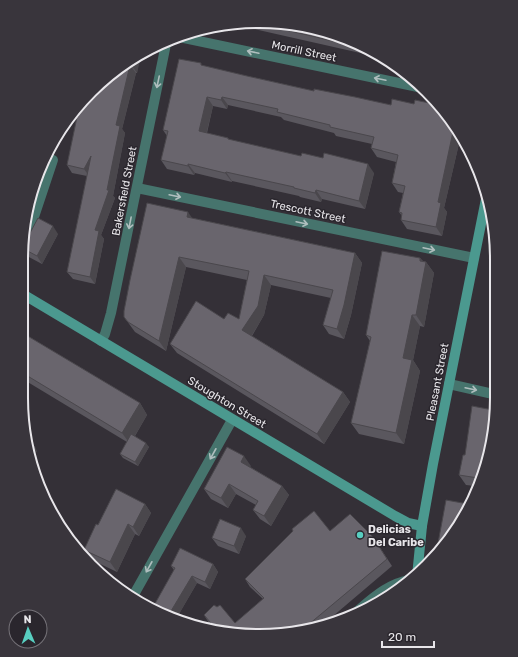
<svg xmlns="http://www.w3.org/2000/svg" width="518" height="657" viewBox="0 0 518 657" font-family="Rubik,sans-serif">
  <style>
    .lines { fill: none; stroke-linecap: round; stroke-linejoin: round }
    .street { stroke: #46746d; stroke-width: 10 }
    .secondary { stroke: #4b998f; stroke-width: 10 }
    .wall { fill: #5a575e }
    .shaded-wall { fill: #4a474c }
    .building { fill: #69656d; stroke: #4a474c }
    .oneway { stroke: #afbebe }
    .poi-dot { fill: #58cec0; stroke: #2a262d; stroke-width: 1.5 }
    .labels { text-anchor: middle; stroke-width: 3; stroke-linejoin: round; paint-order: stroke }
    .street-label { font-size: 11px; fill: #e8e6ea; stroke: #2a262d }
    .poi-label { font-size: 11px; font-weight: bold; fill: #e8e6ea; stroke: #2a262d; text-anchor: start }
    .rim { fill: none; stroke: #e8e6ea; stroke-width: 2 }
  </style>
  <rect width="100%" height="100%" fill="#343037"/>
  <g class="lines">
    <!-- street -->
    <g class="street">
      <path d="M 184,38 L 418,87"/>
      <path d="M 137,188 L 474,258"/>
      <path d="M 21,245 L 34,217 L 53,160"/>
      <path d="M 101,341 L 105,334 L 111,313 L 166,44"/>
      <path d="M 449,384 L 493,394"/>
      <path d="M 132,598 L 232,420"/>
      <path d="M 354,614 C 374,597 387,584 413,579"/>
    </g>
    <!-- secondary -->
    <g class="secondary">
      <path d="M 21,293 L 395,516 L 408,523 L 422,526"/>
      <path d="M 417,576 L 422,526 L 433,464 L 487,194"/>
    </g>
  </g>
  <!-- wall -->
  <g class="wall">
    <path d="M 227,23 L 320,29 L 378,57 Z"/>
    <path d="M 140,53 L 137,73 L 136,73 L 122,129 L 125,133 L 113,196 L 115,198 L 101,235 L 104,239 L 95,284 L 73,279 L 67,272 L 87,176 L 72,173 L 67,165 L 78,117 Z"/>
    <path d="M 203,66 L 247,76 L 314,91 L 391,105 L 414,104 L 434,104 L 461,135 L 444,208 L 447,212 L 442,236 L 407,229 L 401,220 L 402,216 L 399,212 L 403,193 L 398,192 L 392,183 L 396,162 L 377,157 L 371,148 L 372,144 L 336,136 L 334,133 L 284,120 L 281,117 L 228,105 L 227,109 L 213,106 L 207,133 L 228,138 L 229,140 L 374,173 L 365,209 L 322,199 L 321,202 L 300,197 L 299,196 L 232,181 L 232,182 L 195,173 L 194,175 L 167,169 L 161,160 L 167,136 L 163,130 Z"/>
    <path d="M 192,218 L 355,253 L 362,263 L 351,315 L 344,339 L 329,334 L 323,325 L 331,298 L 271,285 L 264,315 L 252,336 L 343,392 L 350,402 L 324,444 L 177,353 L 170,344 L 224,319 L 239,319 L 247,280 L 186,267 L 166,351 L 135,332 L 124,317 Z"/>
    <path d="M 58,234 L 42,264 L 27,256 L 22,248 Z"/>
    <path d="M 420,258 L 423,261 L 426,262 L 434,273 L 424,327 L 420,326 L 413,360 L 420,371 L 404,444 L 359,434 L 351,423 L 370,341 L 366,335 Z"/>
    <path d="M 21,332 L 140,403 L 147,415 L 135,436 L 149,447 L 138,466 L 123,458 L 120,454 L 127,442 L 21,378 Z"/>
    <path d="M 492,444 L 475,486 L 466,485 L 459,475 L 465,455 Z"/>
    <path d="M 251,466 L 250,467 L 282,486 L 289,495 L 271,526 L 260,519 L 253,510 L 256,505 L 236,494 L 228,508 L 211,499 L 204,489 Z"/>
    <path d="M 145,504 L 151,513 L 139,536 L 135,534 L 117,572 L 90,559 L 84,550 L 98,525 Z"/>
    <path d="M 330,531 L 373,537 L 392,566 L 319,628 L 259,636 L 216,630 L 209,623 L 204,615 L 235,623 L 263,599 L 250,587 L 245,579 Z"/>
    <path d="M 246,536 L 239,554 L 218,546 L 212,538 Z"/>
    <path d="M 213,564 L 218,572 L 210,589 L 197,583 L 176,619 L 183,621 L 184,622 L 152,609 L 174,570 L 171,566 Z"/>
  </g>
  <!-- shaded-wall -->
  <g class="shaded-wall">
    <path d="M 142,52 L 137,73 L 132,66 L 133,59 L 140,53 Z"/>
    <path d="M 130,65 L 136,73 L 122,129 L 125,133 L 113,196 L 115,198 L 101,235 L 104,239 L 95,284 L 90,277 L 95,230 L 107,190 L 116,125 Z"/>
    <path d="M 207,97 L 213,106 L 205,139 L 199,131 Z"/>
    <path d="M 222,97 L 228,105 L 227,109 L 221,100 Z"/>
    <path d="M 454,127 L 461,135 L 444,208 L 447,212 L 442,236 L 436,227 L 438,202 Z"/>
    <path d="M 91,156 L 89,176 L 84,169 Z"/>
    <path d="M 188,164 L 195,173 L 194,175 L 188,166 Z"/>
    <path d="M 368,164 L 374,173 L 365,209 L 359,201 Z"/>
    <path d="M 226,172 L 232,181 L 232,182 L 225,173 Z"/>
    <path d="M 316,190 L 322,199 L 321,202 L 315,193 Z"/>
    <path d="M 188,212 L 195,222 L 187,217 Z"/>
    <path d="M 53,226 L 58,234 L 42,264 L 37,256 Z"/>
    <path d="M 355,253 L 362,263 L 351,315 L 344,339 L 337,329 Z"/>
    <path d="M 179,257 L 186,267 L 166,351 L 159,341 Z"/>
    <path d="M 420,258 L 425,265 L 426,262 L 434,273 L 424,327 L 416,315 Z"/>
    <path d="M 264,275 L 271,285 L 264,315 L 249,340 L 242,330 Z"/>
    <path d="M 412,315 L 420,326 L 413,360 L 420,371 L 404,444 L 396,433 L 403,358 Z"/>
    <path d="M 343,392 L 350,402 L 324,444 L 317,434 Z"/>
    <path d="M 140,403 L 147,415 L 130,444 L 122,433 Z"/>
    <path d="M 146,443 L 149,447 L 138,466 L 135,462 Z"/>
    <path d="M 35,447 L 37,451 L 30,462 L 29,456 Z"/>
    <path d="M 244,456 L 251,466 L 247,472 L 241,462 Z"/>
    <path d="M 229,484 L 236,494 L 228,508 L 221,498 Z"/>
    <path d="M 282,486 L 289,495 L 271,526 L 264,516 Z"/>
    <path d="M 145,504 L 151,513 L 139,536 L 133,527 Z"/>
    <path d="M 128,524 L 135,534 L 117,572 L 110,562 Z"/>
    <path d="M 241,528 L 246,536 L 239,554 L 234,546 Z"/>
    <path d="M 213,564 L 218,572 L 210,589 L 205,582 Z"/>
    <path d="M 192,576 L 197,583 L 176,619 L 168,616 Z"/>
  </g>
  <!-- building -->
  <g class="building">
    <path d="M 264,25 L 320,29 L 354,46 Z"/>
    <path d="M 133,59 L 132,66 L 130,65 L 116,125 L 120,126 L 107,190 L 109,190 L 95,230 L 99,231 L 90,277 L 67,272 L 91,156 L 84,169 L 67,165 L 77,117 L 78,117 L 81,104 Z"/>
    <path d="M 179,59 L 201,63 L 201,65 L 247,76 L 314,91 L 314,89 L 355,97 L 391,105 L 392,99 L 414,104 L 415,100 L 434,104 L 454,127 L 438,202 L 441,203 L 436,227 L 401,220 L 402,213 L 399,212 L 405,186 L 392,183 L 398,155 L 371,148 L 374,137 L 330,127 L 330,125 L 277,112 L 278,109 L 222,97 L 221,100 L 207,97 L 199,131 L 228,138 L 228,139 L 301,156 L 302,153 L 323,158 L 324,153 L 368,164 L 359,201 L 316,190 L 315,193 L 294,188 L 294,187 L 226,172 L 225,173 L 188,164 L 188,166 L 161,160 L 168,131 L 163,130 Z"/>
    <path d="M 147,203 L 188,212 L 187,217 L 355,253 L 344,305 L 337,329 L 323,325 L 333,290 L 264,275 L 258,306 L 242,330 L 343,392 L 317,434 L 170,344 L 196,301 L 224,319 L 228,313 L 239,319 L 249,271 L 179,257 L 159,341 L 128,322 L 124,317 L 124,311 L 130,280 Z"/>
    <path d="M 38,218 L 53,226 L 37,256 L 22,248 Z"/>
    <path d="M 382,251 L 420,258 L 420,261 L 426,262 L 416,315 L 412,315 L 403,358 L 412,360 L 396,433 L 351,423 L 371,337 L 366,335 Z"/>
    <path d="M 21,332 L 140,403 L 122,433 L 21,372 Z"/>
    <path d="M 472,406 L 493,410 L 492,444 L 478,478 L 459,475 L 463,455 L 465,455 Z"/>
    <path d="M 131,434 L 146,443 L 135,462 L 120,454 Z"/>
    <path d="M 27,442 L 35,447 L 29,456 Z"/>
    <path d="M 227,447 L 244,456 L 241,462 L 282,486 L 264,516 L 253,510 L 258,501 L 229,484 L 221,498 L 204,489 Z"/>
    <path d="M 116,489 L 145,504 L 133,527 L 128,524 L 110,562 L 84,550 L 96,524 L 98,525 Z"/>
    <path d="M 446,500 L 468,504 L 457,530 L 436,554 Z"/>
    <path d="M 314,511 L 330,531 L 350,514 L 373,537 L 387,559 L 302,630 L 259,636 L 217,630 L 204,615 L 214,605 L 217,607 L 220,605 L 235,623 L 264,598 L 245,579 L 293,531 L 292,529 Z"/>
    <path d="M 220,519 L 241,528 L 234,546 L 212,538 Z"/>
    <path d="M 180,548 L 213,564 L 205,582 L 192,576 L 168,616 L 183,621 L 183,622 L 152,609 L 175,568 L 171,566 Z"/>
  </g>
  <!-- one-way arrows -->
  <defs><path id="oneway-shaft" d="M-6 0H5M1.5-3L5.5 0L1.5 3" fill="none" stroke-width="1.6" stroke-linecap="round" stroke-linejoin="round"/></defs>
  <g class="oneway">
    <use href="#oneway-shaft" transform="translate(253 52) rotate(-168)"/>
    <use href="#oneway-shaft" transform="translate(380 79) rotate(-168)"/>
    <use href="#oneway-shaft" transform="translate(158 82) rotate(102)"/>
    <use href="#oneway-shaft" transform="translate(175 196) rotate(12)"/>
    <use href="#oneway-shaft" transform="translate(130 223) rotate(101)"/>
    <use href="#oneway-shaft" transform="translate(302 223) rotate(12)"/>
    <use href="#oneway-shaft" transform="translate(429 249) rotate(12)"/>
    <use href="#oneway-shaft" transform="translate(471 389) rotate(12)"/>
    <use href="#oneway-shaft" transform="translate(213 454) rotate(119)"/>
    <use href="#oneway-shaft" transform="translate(149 567) rotate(119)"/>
  </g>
  <!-- markers -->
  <circle class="poi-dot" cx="360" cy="535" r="4"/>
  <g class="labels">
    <!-- street labels -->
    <g class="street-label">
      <text transform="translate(304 51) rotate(12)" y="4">Morrill Street</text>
      <text transform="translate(124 191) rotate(-79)" y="4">Bakersfield Street</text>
      <text transform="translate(308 211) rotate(12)" y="4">Trescott Street</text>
      <text transform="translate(437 382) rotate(-79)" y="4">Pleasant Street</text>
      <text transform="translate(227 402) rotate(31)" y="4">Stoughton Street</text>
    </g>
    <!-- poi labels -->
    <g class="poi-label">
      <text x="368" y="533">Delicias<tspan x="368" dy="13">Del Caribe</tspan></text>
    </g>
  </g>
  <!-- crop -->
  <path d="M0 0H518V657H0ZM259 28H259A231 231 0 0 1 490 259V398A231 231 0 0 1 259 629H259A231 231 0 0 1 28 398V259A231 231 0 0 1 259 28Z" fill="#39353c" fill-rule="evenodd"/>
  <path class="rim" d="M259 28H259A231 231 0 0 1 490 259V398A231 231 0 0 1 259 629H259A231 231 0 0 1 28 398V259A231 231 0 0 1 259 28Z"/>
  <!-- north arrow -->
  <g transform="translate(28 629) rotate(358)"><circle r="19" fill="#2a262d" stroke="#767379"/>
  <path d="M0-3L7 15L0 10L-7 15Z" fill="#58cec0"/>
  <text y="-6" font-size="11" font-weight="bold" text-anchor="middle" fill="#e8e6ea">N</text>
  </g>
  <!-- scale -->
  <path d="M382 641v6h52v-6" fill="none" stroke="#e8e6ea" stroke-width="2"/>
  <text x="388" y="641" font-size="12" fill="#e8e6ea" stroke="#2a262d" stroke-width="3" paint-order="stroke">20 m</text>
</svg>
